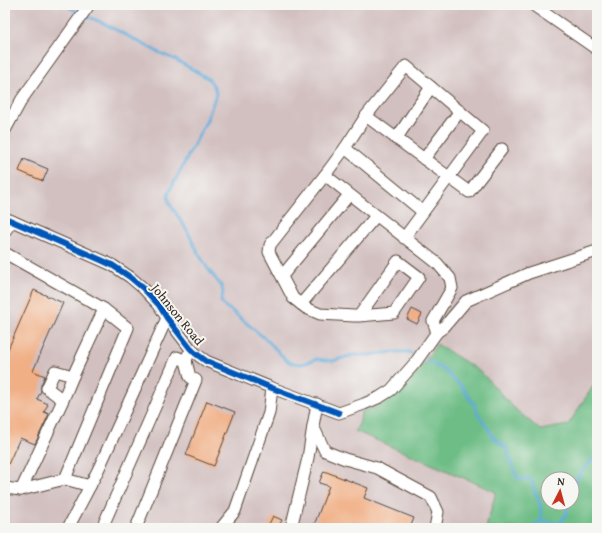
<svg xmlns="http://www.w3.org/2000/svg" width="602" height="533" viewBox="0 0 602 533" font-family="'Gentium Book Plus',serif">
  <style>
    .industrial { fill: #d2bfc0; fill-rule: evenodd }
    .forest { fill: #6ebd86; stroke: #547452; fill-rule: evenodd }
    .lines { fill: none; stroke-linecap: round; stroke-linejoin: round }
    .stream { stroke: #62abd9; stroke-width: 3 }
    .building { fill: #f1af85 }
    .minor-casing { stroke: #564639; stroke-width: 13 }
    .minor { stroke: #fff; stroke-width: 11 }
    .cycleway-casing { stroke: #f6f6f2; stroke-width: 8 }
    .cycleway { stroke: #0057b8; stroke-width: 6 }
    .labels { text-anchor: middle; stroke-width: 4; stroke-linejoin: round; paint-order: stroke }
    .street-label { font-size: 13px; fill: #3b2a1e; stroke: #f6f6f2 }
  </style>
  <rect width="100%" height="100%" fill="#f6f6f2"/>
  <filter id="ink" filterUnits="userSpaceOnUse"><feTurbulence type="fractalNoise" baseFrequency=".025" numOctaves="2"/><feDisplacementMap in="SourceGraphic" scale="8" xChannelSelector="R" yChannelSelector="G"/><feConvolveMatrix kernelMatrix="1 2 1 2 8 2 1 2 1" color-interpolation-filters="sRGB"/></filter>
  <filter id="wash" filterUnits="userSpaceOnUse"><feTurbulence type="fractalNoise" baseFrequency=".012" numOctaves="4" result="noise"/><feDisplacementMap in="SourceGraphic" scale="16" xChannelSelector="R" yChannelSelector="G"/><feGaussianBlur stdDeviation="0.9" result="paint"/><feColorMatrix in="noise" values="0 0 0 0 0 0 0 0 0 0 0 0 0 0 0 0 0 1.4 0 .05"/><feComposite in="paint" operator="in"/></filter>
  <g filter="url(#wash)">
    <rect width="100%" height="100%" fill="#f2e8d5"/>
    <!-- industrial -->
    <path class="industrial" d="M 5,5 L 597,5 L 597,528 L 5,528 ZM 548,479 L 572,479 L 572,503 L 548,503 Z"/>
    <!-- forest -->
    <path class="forest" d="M 437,344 L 481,372 L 513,407 L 540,430 L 568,425 L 597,380 L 597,528 L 486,528 L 496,492 L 355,431 L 360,422 L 361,412 L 377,407 L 407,387 ZM 548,479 L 572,479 L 572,503 L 548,503 Z"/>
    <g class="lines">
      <!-- stream -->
      <g class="stream">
        <path d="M 69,5 L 70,8 L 80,13"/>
        <path d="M 85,15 L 105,24 L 160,53 L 176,60 L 209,79 L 215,88 L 216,93 L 215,97 L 207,120 L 169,192 L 168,197 L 170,204 L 188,232 L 198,253 L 208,269 L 222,287 L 223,293 L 221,301 L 224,306 L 232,311 L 268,341 L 286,360 L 291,363 L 302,364 L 317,359 L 333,361 L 353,355 L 368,355 L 394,352 L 409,352 L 412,354"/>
        <path d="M 427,361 L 443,369 L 461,386 L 474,404 L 479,416 L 487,426 L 492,436 L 507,449 L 510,459 L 517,477 L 520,479 L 530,479 L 532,482 L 534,490 L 540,503 L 542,521"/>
        <path d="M 572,488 L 581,472 L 597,455"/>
        <path d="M 533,528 C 541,515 547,524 560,523 L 566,515 L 569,503"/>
      </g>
    </g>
    <g id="blocks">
      <!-- building -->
      <g class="building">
        <path d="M 24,159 L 48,169 L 43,181 L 19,171 Z"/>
        <path d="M 34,290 L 63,303 L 33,371 L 45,376 L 41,385 L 41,391 L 37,399 L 48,404 L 44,412 L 49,414 L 35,444 L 20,438 L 5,471 L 5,356 Z"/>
        <path d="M 412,309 L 422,314 L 417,324 L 407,319 Z"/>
        <path d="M 207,401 L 235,412 L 214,466 L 186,455 Z"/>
        <path d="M 324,471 L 368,488 L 364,498 L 414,518 L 410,528 L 367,528 L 354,523 L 352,528 L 313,528 L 329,486 L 319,483 Z"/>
        <path d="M 273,516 L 282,520 L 278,528 L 267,528 Z"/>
      </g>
    </g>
  </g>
  <g filter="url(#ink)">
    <use href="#blocks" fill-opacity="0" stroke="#564639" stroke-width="1"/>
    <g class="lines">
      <!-- minor casing -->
      <g class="minor-casing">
        <g id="minor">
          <path d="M 533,5 L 595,48 L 597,45"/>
          <path d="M 366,116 L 469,192 L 502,149"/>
          <path d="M 5,130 L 22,99 L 89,5"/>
          <path d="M 396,139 L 431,87"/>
          <path d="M 345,148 L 423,212"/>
          <path d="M 424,159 L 460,111"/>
          <path d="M 325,175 L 270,245 L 269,252 L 293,298 L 306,308 L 320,314 L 354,316 L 359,316 L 394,313 L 419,277 L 398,261 L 359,316"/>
          <path d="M 5,218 L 101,260 L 112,265 L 130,277 L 143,288 L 159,305 L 167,318 L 190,348 L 195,353 L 206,361 L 272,388 L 339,413 L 364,404 L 380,397 L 391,390 L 415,363 L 437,332 L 433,321 L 452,288 L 450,278 L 437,263 L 325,175 L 345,148 L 366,116 L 406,66 L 483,131 L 404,238"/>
          <path d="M 5,231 L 12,221"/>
          <path d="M 5,253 L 104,309 L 128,328 L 65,479"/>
          <path d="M 282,276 L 349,195"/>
          <path d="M 301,304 L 376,216"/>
          <path d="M 437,332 L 444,327 L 466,301 L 529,273 L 597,251"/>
          <path d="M 73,376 L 104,309"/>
          <path d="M 313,426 L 317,404"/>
          <path d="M 5,488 L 21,490 L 65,479 L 90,486 L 99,468 L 167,318"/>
          <path d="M 21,490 L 63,400 L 47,388 L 55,371 L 73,376 L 63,400"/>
          <path d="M 68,528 L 90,486"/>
          <path d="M 102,528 L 177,357 L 186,361"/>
          <path d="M 136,528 L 196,380 L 190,377 L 186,361 L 188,355"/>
          <path d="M 221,528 L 235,511 L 269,413 L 272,388"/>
          <path d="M 291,528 L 308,458 L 313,426 L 325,451 L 345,459 L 377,468 L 431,497 L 438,512 L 435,528"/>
        </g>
      </g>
      <!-- minor -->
      <use href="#minor" class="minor"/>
      <!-- cycleway casing -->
      <g class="cycleway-casing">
        <path id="cycleway" d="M 5,218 L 101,260 L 112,265 L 130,277 L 143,288 L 159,305 L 167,318 L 190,348 L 195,353 L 206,361 L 272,388 L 339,413"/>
      </g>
      <!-- cycleway -->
      <use href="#cycleway" class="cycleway"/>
    </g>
  </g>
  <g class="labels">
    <!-- street labels -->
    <g class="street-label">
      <text transform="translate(178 314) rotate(51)" y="5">Johnson Road</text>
    </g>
  </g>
  <!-- margin -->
  <rect width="602" height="533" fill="none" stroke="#f6f6f2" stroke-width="20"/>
  <!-- north arrow -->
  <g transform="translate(560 491) rotate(6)"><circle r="19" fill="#f6f6f2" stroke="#aba49d"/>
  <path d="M0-3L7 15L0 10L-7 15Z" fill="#c8321e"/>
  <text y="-6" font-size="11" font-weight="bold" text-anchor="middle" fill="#3b2a1e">N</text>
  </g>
</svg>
